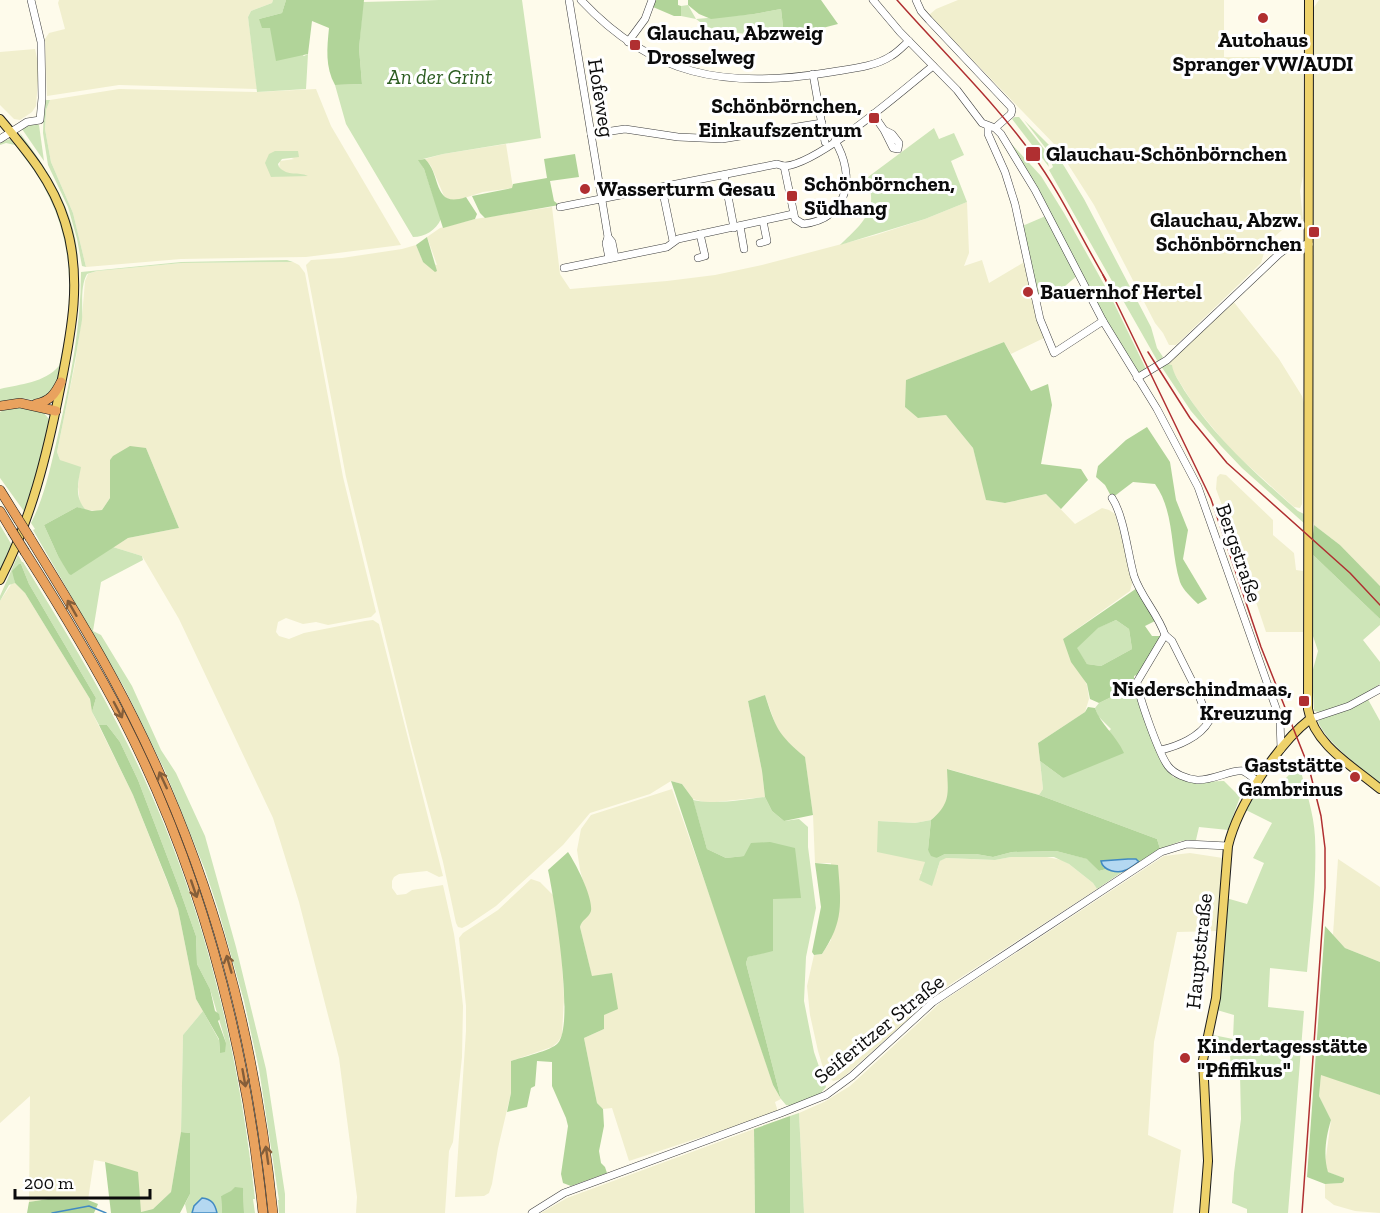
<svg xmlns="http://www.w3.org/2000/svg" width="1380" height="1213" viewBox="0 0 1380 1213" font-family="'Zilla Slab',serif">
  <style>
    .farmland { fill: #f1efce; fill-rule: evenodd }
    .green { fill: #cee5b8 }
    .forest { fill: #b1d499; fill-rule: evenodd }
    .water { fill: #b4d8f1; stroke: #418ac2; stroke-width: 1.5 }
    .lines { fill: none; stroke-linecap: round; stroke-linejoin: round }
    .stream { stroke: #418ac2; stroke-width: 1.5 }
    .minor-casing { stroke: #3e3e3e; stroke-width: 8 }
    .major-casing { stroke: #1c1c1c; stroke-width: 10 }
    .highway-casing { stroke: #1c1c1c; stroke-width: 10 }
    .minor { stroke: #fff; stroke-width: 7 }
    .major { stroke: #eed26b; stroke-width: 8 }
    .highway { stroke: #e9a25e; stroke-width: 9 }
    .rail { stroke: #b02f31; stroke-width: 1.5 }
    .highway-bridge-casing { stroke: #1c1c1c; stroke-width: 10; stroke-linecap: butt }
    .highway-bridge { stroke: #e9a25e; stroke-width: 9 }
    .oneway { stroke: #855e39 }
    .poi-dot { fill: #b02f31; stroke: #fff; stroke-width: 2 }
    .labels { text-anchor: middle; stroke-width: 6; stroke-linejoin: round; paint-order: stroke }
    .poi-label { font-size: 21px; font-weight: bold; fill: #0b0b0b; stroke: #fff; text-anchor: start }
    .park-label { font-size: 21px; font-style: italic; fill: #2c5d21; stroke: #fff }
    .street-label { font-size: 21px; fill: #0b0b0b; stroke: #fff }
  </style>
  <rect width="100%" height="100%" fill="#fefbeb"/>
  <!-- farmland -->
  <g class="farmland">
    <path d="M 59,0 L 273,0 L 272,3 L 251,11 L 248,17 L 257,89 L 119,85 L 47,96 L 45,39 L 49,33 L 65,29 L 58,3 Z"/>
    <path d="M 958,0 L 1224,0 L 1224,57 L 1303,57 L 1303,176 L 1300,191 L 1303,219 L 1289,224 L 1267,243 L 1261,263 L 1176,345 L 1169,345 L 1163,333 L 1155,323 L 1094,205 L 1057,147 L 929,15 L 936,9 Z"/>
    <path d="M 1319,0 L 1380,0 L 1380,586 L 1340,545 L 1314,525 L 1312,516 L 1312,10 Z"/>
    <path d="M 35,49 L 39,67 L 36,106 L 32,112 L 20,120 L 14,119 L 0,105 L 0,52 Z"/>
    <path d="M 119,89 L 257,92 L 316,89 L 331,126 L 401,245 L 306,257 L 181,259 L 86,267 L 73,213 L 51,162 L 45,129 L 46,110 L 50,100 ZM 275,151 L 294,159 L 280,161 L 279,168 L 283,171 L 288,174 L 305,174 L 271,177 Z"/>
    <path d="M 506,144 L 513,188 L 483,192 L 455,201 L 450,201 L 444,196 L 431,166 L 425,159 L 443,154 Z"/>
    <path d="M 967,202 L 969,253 L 964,266 L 982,260 L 989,283 L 1026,261 L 1044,338 L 1011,354 L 1004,342 L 906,380 L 919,418 L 946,415 L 973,448 L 987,500 L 1005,503 L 1046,494 L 1075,524 L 1102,508 L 1109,510 L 1115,514 L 1132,574 L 1132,584 L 1130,591 L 1063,639 L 1087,685 L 1089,699 L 1085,712 L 1038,743 L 1043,789 L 1039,795 L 948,769 L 948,794 L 946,804 L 941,811 L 931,820 L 915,823 L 879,821 L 925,862 L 924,868 L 920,874 L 937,871 L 940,861 L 945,858 L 995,860 L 1011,857 L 1047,857 L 1062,860 L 1069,864 L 1093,883 L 1097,889 L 940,991 L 848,1073 L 841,1079 L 833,1081 L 824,1071 L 818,1051 L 810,1015 L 807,986 L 814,955 L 822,954 L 831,940 L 831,863 L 815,863 L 813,815 L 805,758 L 783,737 L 776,726 L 765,695 L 748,701 L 762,771 L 765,797 L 707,803 L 693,799 L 682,784 L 671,781 L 650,794 L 590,813 L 563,845 L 496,906 L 468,925 L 462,928 L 458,927 L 456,923 L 443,862 L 411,743 L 346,477 L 306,265 L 311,260 L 342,258 L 402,249 L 416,245 L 423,262 L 437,265 L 427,237 L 440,228 L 475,219 L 552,207 L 560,274 L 570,289 L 667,281 L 715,275 L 762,265 L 876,235 L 925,219 Z"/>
    <path d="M 293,262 L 299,265 L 305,273 L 343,477 L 376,612 L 371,617 L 328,625 L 316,622 L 303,624 L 286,618 L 278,622 L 276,632 L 279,636 L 289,639 L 304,633 L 365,621 L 373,620 L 379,624 L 443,876 L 439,877 L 427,871 L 399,874 L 394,877 L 392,881 L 392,888 L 397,895 L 406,894 L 412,890 L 443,885 L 454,934 L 459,969 L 463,1006 L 462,1057 L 453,1142 L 449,1151 L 445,1213 L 356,1213 L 357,1197 L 339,1058 L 299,902 L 273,818 L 179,619 L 142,556 L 113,547 L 128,538 L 179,528 L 146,448 L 110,460 L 110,498 L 102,510 L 97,511 L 86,510 L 80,503 L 78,487 L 80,467 L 67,464 L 60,460 L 57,452 L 75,364 L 82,317 L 85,281 L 88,274 L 97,271 L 182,263 Z"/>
    <path d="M 1233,301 L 1279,359 L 1302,396 L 1304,403 L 1302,504 L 1300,508 L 1294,507 L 1231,450 L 1194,405 L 1172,370 L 1166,364 Z"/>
    <path d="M 1220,474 L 1226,475 L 1273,520 L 1273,535 L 1294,553 L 1296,570 L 1303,571 L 1303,632 L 1266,632 L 1248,578 L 1249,569 L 1243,562 L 1216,489 L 1217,477 Z"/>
    <path d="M 12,583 L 15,583 L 25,593 L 90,699 L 92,712 L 133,795 L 178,909 L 196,999 L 203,1011 L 183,1035 L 181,1132 L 171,1192 L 153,1209 L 141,1212 L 105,1162 L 94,1160 L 88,1200 L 48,1199 L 29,1202 L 30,1096 L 0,1123 L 0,601 Z"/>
    <path d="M 672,789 L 725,939 L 773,1085 L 781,1099 L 775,1102 L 778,1112 L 629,1161 L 612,1108 L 603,1109 L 597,1103 L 584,1038 L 604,1029 L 604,1015 L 612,973 L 592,977 L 580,927 L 582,920 L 591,909 L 580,870 L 577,850 L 581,829 L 591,815 Z"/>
    <path d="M 1190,853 L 1223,858 L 1218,931 L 1177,932 L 1154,1042 L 1148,1135 L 1181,1150 L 1173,1213 L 804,1213 L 799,1113 L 824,1102 L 850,1086 L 940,1003 L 1164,856 Z"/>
    <path d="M 1338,859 L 1380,887 L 1380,962 L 1345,948 L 1333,935 Z"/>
    <path d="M 531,879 L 540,882 L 553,895 L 561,945 L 564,998 L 562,1035 L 558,1042 L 552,1047 L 511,1061 L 511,1093 L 498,1148 L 492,1184 L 489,1193 L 484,1196 L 455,1197 L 466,1031 L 466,1006 L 459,938 L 463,933 L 498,910 Z"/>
    <path d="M 1321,1074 L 1380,1095 L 1380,1213 L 1355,1211 L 1334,1205 L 1325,1198 L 1325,1184 L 1342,1183 L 1343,1178 L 1328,1172 L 1325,1164 L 1331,1120 L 1319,1096 Z"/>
    <path d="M 754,1129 L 755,1213 L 541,1213 L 567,1198 Z"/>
  </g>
  <!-- green -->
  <g class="green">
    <path d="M 273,0 L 286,0 L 282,13 L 259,19 L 304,56 L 308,54 L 306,89 L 257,92 L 248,17 L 251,11 L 272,3 Z"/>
    <path d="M 439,0 L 522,0 L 541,138 L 443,154 L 419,160 L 424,169 L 441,219 C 436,230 425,237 413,237 L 346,124 L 335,85 L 362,84 L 359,48 L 363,2 Z"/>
    <path d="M 688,5 L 696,19 L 754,14 L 781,9 L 784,35 L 758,36 L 713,29 L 708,28 L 696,19 L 681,16 L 681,6 Z"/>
    <path d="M 46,100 L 50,100 L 46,110 L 45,129 L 51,162 L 73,213 L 86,267 L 82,266 L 77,239 L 68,207 L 48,165 L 43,133 L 44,102 Z"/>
    <path d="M 1015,117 L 1019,117 L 1045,150 L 1049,167 L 1012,119 Z"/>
    <path d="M 1024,120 L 1051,147 L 1064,166 L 1084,199 L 1151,327 L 1157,348 L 1163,357 L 1158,362 L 1049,170 L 1053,167 L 1047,150 Z"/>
    <path d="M 36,124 L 39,125 L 44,161 L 22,129 L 24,127 Z"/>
    <path d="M 934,128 L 939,139 L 954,133 L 964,155 L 951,161 L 967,202 L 925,219 L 840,245 C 852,233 869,220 871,202 C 872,194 869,185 868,177 Z"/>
    <path d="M 20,133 C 49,171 79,217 78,267 L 76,265 L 70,228 L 22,139 Z"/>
    <path d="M 10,139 L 17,144 L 51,191 L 68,240 L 72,294 L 60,373 L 54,389 L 39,401 L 21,398 L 0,402 L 0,389 C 21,384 44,383 59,366 C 73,307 76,247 46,191 C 38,174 26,160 15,145 L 6,143 L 0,145 L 0,142 Z"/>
    <path d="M 1007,139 L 1041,176 L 1064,213 L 1110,295 L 1146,369 L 1138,373 L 1114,337 Z"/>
    <path d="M 275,151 L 298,151 L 299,157 L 282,159 L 278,164 L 279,167 C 288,177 298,171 308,176 L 271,177 L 265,163 L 269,154 Z"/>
    <path d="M 1048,215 L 1078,275 L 1058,292 L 1038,303 L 1020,227 Z"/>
    <path d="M 287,260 L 293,262 L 182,263 L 97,271 L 87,274 C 80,286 83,306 82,320 C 75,364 66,408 57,452 L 60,460 L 81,467 C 78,483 74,497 86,510 L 77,507 L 44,525 L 58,556 L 71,574 L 113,547 L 142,556 L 143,560 L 101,582 L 93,631 L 101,635 L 132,686 L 161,750 L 176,773 L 205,836 L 236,947 L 266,1069 L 285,1194 L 285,1213 L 279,1213 L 278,1200 L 279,1200 L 259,1069 L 244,1001 L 218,909 L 205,870 L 165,771 L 125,689 L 33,530 L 35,529 L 31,523 C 45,496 51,465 58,435 C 70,381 81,327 81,272 L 181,262 Z"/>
    <path d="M 1166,364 L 1172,365 C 1173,374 1180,382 1184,390 C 1214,437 1256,474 1298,511 L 1304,514 L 1305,524 L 1242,468 L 1221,446 L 1191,411 L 1161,366 Z"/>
    <path d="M 8,408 C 21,406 44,407 49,420 L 35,484 L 26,514 L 0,478 L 0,412 Z"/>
    <path d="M 0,525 L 13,547 L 0,574 Z"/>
    <path d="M 1311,553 L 1380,619 L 1380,625 L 1363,640 L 1380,662 L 1380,684 L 1365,694 L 1380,721 L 1380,784 C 1363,769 1325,742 1318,721 L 1323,718 L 1320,712 L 1314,711 L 1312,673 L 1318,651 L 1311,630 Z"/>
    <path d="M 18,555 L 22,562 L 23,562 C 61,624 99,685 131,751 C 200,890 238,1044 255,1199 L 253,1199 L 255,1213 L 244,1213 L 243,1189 L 221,1196 L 222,1213 L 187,1213 L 185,1204 L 190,1194 L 190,1133 L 181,1132 L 183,1035 L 203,1011 L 219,1040 L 220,1053 L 226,1043 L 210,989 L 197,964 L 196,936 L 178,885 L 138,780 L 120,742 L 107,725 L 99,725 L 92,712 L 96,698 L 29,584 L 21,564 L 14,575 L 15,583 L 9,585 L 0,601 L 0,596 Z"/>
    <path d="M 1116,620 L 1129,629 L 1132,649 L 1101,666 L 1087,664 L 1076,648 L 1097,628 Z"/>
    <path d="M 1134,686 L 1159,753 L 1173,777 L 1193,782 L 1224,781 L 1240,797 L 1228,830 L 1199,827 L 1196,840 L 1181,841 L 1160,849 L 1157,839 L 1039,795 L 1043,789 L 1040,761 L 1063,778 L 1111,729 L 1098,716 L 1095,708 L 1099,703 Z"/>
    <path d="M 1299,764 C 1305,788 1314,813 1315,837 C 1317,882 1311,927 1307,972 L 1270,968 L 1268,1007 L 1304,1011 L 1288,1213 L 1247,1213 L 1247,1209 L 1232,1203 L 1234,1173 L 1241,1119 L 1240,1074 L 1231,1074 L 1230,1054 L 1208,1053 L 1213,1035 L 1233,1039 L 1234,1015 L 1217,1010 L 1226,898 L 1247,904 L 1264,863 L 1253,858 L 1272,823 L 1246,810 L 1255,794 L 1271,800 L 1286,778 Z"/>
    <path d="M 765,797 L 772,811 L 784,821 L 799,819 L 808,827 L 808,847 L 816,908 L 806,957 L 804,1001 L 814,1052 L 826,1087 L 821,1093 L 791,1106 L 786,1105 L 781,1099 L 746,963 L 748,957 L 773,950 L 773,899 L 744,856 L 726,858 L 707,849 L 693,800 C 717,805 740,800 765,797 Z"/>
    <path d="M 931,820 L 928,850 L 937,858 L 945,854 L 976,854 L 993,857 L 1012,852 L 1056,851 L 1088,859 L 1099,871 L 1106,869 L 1122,872 L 1097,889 L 1093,883 L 1069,864 L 1054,857 L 1011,857 L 995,860 L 946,858 L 940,861 L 932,886 L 919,880 L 925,862 L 877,852 L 878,821 L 915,823 Z"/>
    <path d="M 799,1113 L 804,1213 L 790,1213 L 790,1116 Z"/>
  </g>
  <!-- forest -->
  <g class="forest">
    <path d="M 286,0 L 364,0 L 359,48 L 362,84 L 335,85 C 325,67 327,48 329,28 L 312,21 L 308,54 L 276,61 L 270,28 L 262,28 L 259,19 L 282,13 Z"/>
    <path d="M 655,0 L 678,0 L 678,5 L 681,6 L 681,16 L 674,16 L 653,7 Z"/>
    <path d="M 688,0 L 821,0 L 838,24 L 807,32 L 784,35 L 781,9 L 754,14 L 711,19 L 699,14 L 688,5 Z"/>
    <path d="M 575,154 L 579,177 L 550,181 L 554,201 L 559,205 L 485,218 L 480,213 L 472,196 L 512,188 L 513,184 L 547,178 L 544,159 Z"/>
    <path d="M 425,159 C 442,175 432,209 466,197 L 477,214 L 475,219 L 443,228 L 424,169 L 418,160 Z"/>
    <path d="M 427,237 L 437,271 L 435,272 L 423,262 L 416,245 Z"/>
    <path d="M 1004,342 L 1031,391 L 1048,384 L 1052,405 L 1041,464 L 1081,469 L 1088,480 L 1061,509 L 1046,494 L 1005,503 L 986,500 L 973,448 L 946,415 L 918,418 L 905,407 L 906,380 Z"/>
    <path d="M 1147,427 L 1170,462 L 1176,500 L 1188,530 L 1183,559 L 1207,599 L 1198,604 C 1192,598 1183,590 1180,582 C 1170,550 1175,512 1155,484 L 1133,482 L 1112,498 L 1105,485 L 1096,477 L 1098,466 L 1126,440 Z"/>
    <path d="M 130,446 L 146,448 L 179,528 L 128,538 L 71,575 L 69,574 L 58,556 L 44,525 L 77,507 L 92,511 L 102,510 L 110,498 L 110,460 L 113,456 Z"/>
    <path d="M 1314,525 L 1340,545 L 1380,586 L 1380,619 L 1311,553 Z"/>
    <path d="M 19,564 L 21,564 L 29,584 L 96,698 L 92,712 L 90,699 L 25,593 L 15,583 L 12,571 Z"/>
    <path d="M 1137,588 L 1157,620 L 1145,626 L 1152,636 L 1161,636 L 1141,673 L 1134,676 L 1134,686 L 1099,703 L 1090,699 L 1087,684 L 1071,662 L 1063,639 ZM 1116,620 L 1129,629 L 1132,649 L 1101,666 L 1087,664 L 1077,648 L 1098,628 Z"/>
    <path d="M 765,695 C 776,729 778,734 805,757 L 813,815 L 784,821 L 772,811 L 765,797 L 762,771 L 748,701 Z"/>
    <path d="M 1088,707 L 1095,708 C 1100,724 1116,735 1124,753 L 1063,778 L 1040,761 L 1038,743 L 1085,712 Z"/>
    <path d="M 99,725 L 107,725 L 120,742 L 138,780 L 178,885 L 196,936 L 197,964 L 210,989 L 215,1011 L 219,1014 L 220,1019 L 218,1021 L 226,1043 L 225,1052 L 220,1053 L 219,1039 L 196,999 L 178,909 L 167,880 L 133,795 Z"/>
    <path d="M 947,769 L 1039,795 L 1157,839 L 1160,849 L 1139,862 L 1136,859 L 1103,867 L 1106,869 L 1099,871 L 1087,859 L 1056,851 L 1012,852 L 993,857 L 976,854 L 945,854 L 937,858 L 931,856 L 928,850 L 931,820 C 951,803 948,793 947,769 Z"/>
    <path d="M 671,781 L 682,784 L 693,799 L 707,849 L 726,858 L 744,856 L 751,843 L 770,842 L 795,848 L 801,898 L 773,899 L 773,951 L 748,957 L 746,963 L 781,1099 L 773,1085 Z"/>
    <path d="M 568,852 C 576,864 593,897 591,911 C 589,918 582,919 580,927 L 592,976 L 612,973 L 618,1009 L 604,1015 L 604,1029 L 584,1038 L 597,1103 L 603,1109 L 604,1126 L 599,1151 L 601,1163 L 605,1167 L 607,1173 L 571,1186 L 563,1183 L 561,1174 L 568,1126 L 566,1118 L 552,1086 L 552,1062 L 537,1061 L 535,1086 L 531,1088 L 527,1107 L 507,1112 L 511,1093 L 511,1061 C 522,1057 551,1051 558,1043 C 575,1024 554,897 548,870 Z"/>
    <path d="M 815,863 L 838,865 C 841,904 844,921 822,954 L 814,955 L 812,952 L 821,907 Z"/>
    <path d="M 1325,926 L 1345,948 L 1380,962 L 1380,1095 L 1321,1075 L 1319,1096 L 1331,1120 C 1326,1136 1323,1156 1328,1172 L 1344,1178 L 1344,1181 L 1342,1183 L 1325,1184 L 1307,1177 Z"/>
    <path d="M 790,1116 L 790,1213 L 755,1213 L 754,1129 Z"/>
    <path d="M 181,1132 L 190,1133 L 190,1194 L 180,1213 L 111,1213 L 105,1162 L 138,1172 L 141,1212 L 153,1209 L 171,1192 Z"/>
    <path d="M 235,1187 L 243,1188 L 244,1213 L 222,1213 L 221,1196 L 231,1191 Z"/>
    <path d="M 48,1199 L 88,1200 L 98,1204 L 94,1213 L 27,1213 L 29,1202 Z"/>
  </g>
  <!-- water -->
  <g class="water">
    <path d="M 1128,859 L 1136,859 L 1139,862 C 1135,864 1131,868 1126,870 C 1118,874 1103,871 1101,861 Z"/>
    <path d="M 202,1198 C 212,1199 215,1204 217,1213 L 192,1213 L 194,1206 Z"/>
  </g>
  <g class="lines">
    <!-- stream -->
    <path class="stream" d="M 52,1213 L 89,1206 L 106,1213"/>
    <!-- minor casing -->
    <g class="minor-casing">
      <g id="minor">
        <path d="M 569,0 L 608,237 L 612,242 L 615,257"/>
        <path d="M 581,0 C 652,76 725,89 825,73 C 846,69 873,68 891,56 C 898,52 903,46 909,41"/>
        <path d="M 873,0 L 900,32 L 957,90 L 982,123 L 995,128 L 1001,134 L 1035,190 L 1103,321 L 1157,409 L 1198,487 L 1276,708 L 1280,720 L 1281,749"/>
        <path d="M 916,0 L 921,11 L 929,20 L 1011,107 L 1012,110 L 1011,114 L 995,128"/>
        <path d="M 628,42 L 645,19 L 652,0"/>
        <path d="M 813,74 L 825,142"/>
        <path d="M 873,114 L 884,130 L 893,148 L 898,149 L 899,143 L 892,134 L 884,130"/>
        <path d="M 988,127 L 988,134 L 1005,172 L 1015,204 L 1040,319 L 1054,353 L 1103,321"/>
        <path d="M 591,134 L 625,129 L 678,137 L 722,139 L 822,123"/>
        <path d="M 0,139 L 27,122 L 40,120 L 42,98 L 41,42 L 31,0"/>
        <path d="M 784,166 L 795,219 L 803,224 C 849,219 856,176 835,141"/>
        <path d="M 724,175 L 734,228"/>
        <path d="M 662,188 L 673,241"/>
        <path d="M 560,207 L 777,164 C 780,165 782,166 785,166 C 819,164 904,89 933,66"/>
        <path d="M 740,226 L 744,249"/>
        <path d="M 608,237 L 606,243 L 609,258"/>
        <path d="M 760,243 L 767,241 L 763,221"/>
        <path d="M 698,258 L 705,256 L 700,234"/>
        <path d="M 564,268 L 667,247 L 678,239 L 793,214"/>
        <path d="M 1137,378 L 1167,360 L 1279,254 L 1287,248 L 1309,244"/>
        <path d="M 1112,498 C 1124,516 1128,555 1134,576 C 1141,597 1158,614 1165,635 L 1137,682 C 1139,698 1159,754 1168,766 C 1174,774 1187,779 1197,780 C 1211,781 1233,769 1243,771 C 1248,773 1254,779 1258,782"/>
        <path d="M 1310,719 L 1349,706 L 1380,689"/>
        <path d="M 1161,750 C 1178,746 1200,737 1209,721 L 1197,691 L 1172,641 L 1165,635"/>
        <path d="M 532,1213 L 564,1193 L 781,1113 L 826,1095 L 852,1076 L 933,1002 L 1161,852 L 1187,844 L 1228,846"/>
      </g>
    </g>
    <!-- major casing -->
    <g class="major-casing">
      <g id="major">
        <path d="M 1309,0 L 1308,709 C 1314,745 1354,767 1380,789"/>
        <path d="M 0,119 C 27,151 53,182 65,222 C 83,278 71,334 60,389 C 47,455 31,520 0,580"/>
        <path d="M 1204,1213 L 1208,1161 L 1203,1060 L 1216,998 L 1228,846 C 1238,805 1277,745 1310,719"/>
      </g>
    </g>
    <!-- highway casing -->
    <g class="highway-casing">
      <g id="highway">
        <path d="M 36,404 C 50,401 55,394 61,382"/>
        <path d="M 0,406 L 20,403 L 56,411"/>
        <path d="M 0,490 L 18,519"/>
        <path d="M 0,511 L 12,531"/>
        <path d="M 30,538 C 66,597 103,656 134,719 C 213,877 255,1037 273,1213"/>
        <path d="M 25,552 C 60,607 94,663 124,721 C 202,874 245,1042 263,1213"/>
      </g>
    </g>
    <!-- minor -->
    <use href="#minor" class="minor"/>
    <!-- major -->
    <use href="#major" class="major"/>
    <!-- highway -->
    <use href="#highway" class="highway"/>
    <!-- rail -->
    <g class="rail">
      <path d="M 897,0 C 942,51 992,99 1032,154 C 1061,193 1081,238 1106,280"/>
      <path d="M 1103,275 L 1211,499 L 1261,647 L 1309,768 L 1321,816 L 1325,848 L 1325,888 L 1302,1213"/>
      <path d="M 1148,352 L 1190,418 L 1227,463 L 1350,573 L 1380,605"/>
    </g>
    <!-- highway-bridge casing -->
    <g class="highway-bridge-casing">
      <g id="highway-bridge">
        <path d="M 18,519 L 30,538"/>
        <path d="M 12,531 L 25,552"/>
      </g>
    </g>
    <!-- highway-bridge -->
    <use href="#highway-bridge" class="highway-bridge"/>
  </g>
  <!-- one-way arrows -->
  <defs><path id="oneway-shaft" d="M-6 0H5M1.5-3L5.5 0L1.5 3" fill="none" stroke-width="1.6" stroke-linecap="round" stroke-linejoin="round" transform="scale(1.5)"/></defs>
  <g class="oneway">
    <use href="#oneway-shaft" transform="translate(72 608) rotate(-120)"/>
    <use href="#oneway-shaft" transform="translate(118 710) rotate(62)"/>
    <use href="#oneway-shaft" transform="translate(163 780) rotate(-115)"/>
    <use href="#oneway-shaft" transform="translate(194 889) rotate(71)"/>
    <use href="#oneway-shaft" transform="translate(229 964) rotate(-106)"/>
    <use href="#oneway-shaft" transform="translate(244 1078) rotate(80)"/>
    <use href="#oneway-shaft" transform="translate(267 1155) rotate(-98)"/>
  </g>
  <!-- markers -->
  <g class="poi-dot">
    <circle cx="1263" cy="18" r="6"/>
    <rect x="629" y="39" width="12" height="12" rx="3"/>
    <rect x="868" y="112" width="12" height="12" rx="3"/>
    <rect x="1025" y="146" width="16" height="16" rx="3"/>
    <circle cx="585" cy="189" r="6"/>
    <rect x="786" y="190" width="12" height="12" rx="3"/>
    <rect x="1308" y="226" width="12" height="12" rx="3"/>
    <circle cx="1028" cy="292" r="6"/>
    <rect x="1298" y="695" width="12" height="12" rx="3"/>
    <circle cx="1355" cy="777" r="6"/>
    <circle cx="1185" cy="1058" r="6"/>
  </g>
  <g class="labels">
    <!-- poi labels -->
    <g class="poi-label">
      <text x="647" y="40">Glauchau, Abzweig<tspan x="647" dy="24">Drosselweg</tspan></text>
      <text x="1263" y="47" text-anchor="middle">Autohaus<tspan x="1263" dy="24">Spranger VW/AUDI</tspan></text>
      <text x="862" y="113" text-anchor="end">Schönbörnchen,<tspan x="862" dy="24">Einkaufszentrum</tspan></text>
      <text x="1046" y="161">Glauchau-Schönbörnchen</text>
      <text x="804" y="191">Schönbörnchen,<tspan x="804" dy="24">Südhang</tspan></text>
      <text x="597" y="196">Wasserturm Gesau</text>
      <text x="1302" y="227" text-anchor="end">Glauchau, Abzw.<tspan x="1302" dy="24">Schönbörnchen</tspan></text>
      <text x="1040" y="299">Bauernhof Hertel</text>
      <text x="1292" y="696" text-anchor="end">Niederschindmaas,<tspan x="1292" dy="24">Kreuzung</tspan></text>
      <text x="1343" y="772" text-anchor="end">Gaststätte<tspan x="1343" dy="24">Gambrinus</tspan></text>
      <text x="1197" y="1053">Kindertagesstätte<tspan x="1197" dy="24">"Pfiffikus"</tspan></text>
    </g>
    <!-- park labels -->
    <g class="park-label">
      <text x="440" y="84">An der Grint</text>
    </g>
    <!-- street labels -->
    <g class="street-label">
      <text transform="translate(601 98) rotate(81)" y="7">Hofeweg</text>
      <text transform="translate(1239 553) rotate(71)" y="7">Bergstraße</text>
      <text transform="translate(1199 951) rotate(-84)" y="7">Hauptstraße</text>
      <text transform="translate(879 1029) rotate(-39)" y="7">Seiferitzer Straße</text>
    </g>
  </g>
  <!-- scale -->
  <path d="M15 1189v9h135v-9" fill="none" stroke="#0b0b0b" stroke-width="3"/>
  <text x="24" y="1189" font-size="18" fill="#0b0b0b" stroke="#ffffff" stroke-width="4.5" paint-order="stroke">200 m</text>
</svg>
